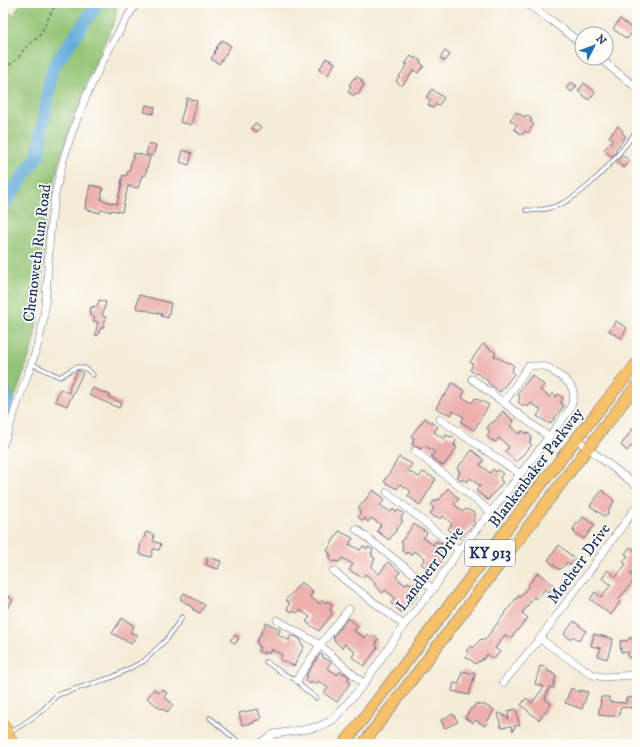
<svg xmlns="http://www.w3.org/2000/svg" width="640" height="747" viewBox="0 0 640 747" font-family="'IM FELL DW Pica',serif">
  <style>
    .green { fill: #93c474; stroke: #577a69 }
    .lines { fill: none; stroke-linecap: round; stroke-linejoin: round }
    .river { stroke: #64abdb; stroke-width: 13 }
    .building { fill: #edb0ad }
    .lane-casing { stroke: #677189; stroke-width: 5 }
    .street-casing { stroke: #677189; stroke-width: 8 }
    .primary-casing { stroke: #677189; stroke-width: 12 }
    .path { stroke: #677189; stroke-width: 1.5; stroke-dasharray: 3 3; stroke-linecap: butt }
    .lane { stroke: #fff; stroke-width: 3.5 }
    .street { stroke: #fff; stroke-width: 7 }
    .primary { stroke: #f5c16b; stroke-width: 11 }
    .labels { text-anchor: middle; stroke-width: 3.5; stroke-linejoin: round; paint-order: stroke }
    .shield { fill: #fdfcf7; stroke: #5f6c8c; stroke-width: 1 }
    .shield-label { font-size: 15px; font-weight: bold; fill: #1b2f5e }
    .street-label { font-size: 16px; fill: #1b2f5e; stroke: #fdfcf7 }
  </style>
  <rect width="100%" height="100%" fill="#fdfcf7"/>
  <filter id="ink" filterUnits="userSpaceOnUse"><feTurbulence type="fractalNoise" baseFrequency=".025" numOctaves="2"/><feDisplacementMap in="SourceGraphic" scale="8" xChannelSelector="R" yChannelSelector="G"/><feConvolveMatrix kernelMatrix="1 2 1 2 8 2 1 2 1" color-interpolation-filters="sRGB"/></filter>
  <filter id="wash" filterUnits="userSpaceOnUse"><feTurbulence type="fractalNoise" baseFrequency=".012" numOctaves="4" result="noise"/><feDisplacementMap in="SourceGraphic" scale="16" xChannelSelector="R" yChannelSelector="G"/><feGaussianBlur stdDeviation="0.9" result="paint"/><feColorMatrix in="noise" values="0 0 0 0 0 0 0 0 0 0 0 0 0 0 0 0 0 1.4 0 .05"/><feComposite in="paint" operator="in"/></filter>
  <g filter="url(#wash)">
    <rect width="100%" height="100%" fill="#f5ecd8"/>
    <!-- green -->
    <path class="green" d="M 21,3 L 117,3 L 115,20 L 89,77 L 60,158 L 45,225 L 41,301 L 33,344 L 22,378 L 3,430 L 3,9 L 14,15 Z"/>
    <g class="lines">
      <!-- river -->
      <g class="river">
        <path d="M 3,206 L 38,155 L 52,69 L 98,3"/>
        <path d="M 3,385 L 7,403 L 3,409"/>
      </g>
    </g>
    <g id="blocks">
      <!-- building -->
      <g class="building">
        <path d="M 620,19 L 634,30 L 627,39 L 613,29 Z"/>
        <path d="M 222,40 L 231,46 L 219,64 L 211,59 L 215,53 L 214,52 L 217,48 L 216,48 Z"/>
        <path d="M 445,51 L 450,55 L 445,61 L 440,58 Z"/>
        <path d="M 411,56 L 414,59 L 415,57 L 421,61 L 420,62 L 424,66 L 418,73 L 414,70 L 402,86 L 396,81 L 408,64 L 405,64 Z"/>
        <path d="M 326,58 L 335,63 L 328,75 L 319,70 Z"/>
        <path d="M 356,76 L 362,80 L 361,82 L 364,84 L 358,95 L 355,93 L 354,96 L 348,92 L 351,86 L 349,85 L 354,78 L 355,79 Z"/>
        <path d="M 571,82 L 577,86 L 572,92 L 566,88 Z"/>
        <path d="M 584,83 L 595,92 L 589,100 L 578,91 Z"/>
        <path d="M 432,89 L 444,98 L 438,106 L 436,104 L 433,108 L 428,105 L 431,100 L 426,97 Z"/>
        <path d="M 187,98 L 197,101 L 191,125 L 180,122 Z"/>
        <path d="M 146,105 L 155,107 L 153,114 L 144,112 Z"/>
        <path d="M 516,112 L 525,117 L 526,115 L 532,119 L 530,121 L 534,124 L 528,133 L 525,131 L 522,135 L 514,129 L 517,125 L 510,120 Z"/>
        <path d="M 255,123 L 261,127 L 257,132 L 251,128 Z"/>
        <path d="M 618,126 L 623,131 L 622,133 L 626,136 L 615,150 L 617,151 L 612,157 L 604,150 L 613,139 L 609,137 Z"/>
        <path d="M 149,143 L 156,145 L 153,156 L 146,154 Z"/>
        <path d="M 183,150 L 192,153 L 189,165 L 180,162 Z"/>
        <path d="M 134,153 L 150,157 L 145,176 L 142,175 L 138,188 L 128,186 L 122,212 L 111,210 L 111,212 L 101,209 L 100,213 L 85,209 L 90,185 L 103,188 L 101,200 L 117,204 L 122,184 L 121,184 L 123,175 L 126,176 L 128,171 L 129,171 Z"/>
        <path d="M 622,155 L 630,161 L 624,168 L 617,162 Z"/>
        <path d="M 139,295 L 171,303 L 168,318 L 161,316 L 162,314 L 136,308 Z"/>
        <path d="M 99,300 L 106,302 L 102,316 L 106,317 L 103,328 L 101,328 L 97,336 L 95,335 L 98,322 L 93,321 L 95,317 L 91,316 L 91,315 L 89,314 L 91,307 L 93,308 L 93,306 L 97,307 Z"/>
        <path d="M 616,321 L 627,328 L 621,338 L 609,331 Z"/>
        <path d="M 483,344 L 496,353 L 494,356 L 508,363 L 509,362 L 514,366 L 512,369 L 513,370 L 512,372 L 514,374 L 500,392 L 488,383 L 489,382 L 477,373 L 476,374 L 470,370 L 472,367 L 471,367 L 473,364 L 470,362 Z"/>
        <path d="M 78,370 L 83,373 L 67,406 L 55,401 L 60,389 L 69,393 L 70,385 Z"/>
        <path d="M 532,375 L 544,385 L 540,390 L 550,397 L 553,393 L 556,397 L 558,394 L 563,398 L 561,402 L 562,402 L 561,404 L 564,406 L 550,424 L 537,416 L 541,410 L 531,403 L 528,407 L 524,404 L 523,406 L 518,402 L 520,399 L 519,398 L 520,396 L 517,394 Z"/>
        <path d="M 452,383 L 465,391 L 462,397 L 472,403 L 475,398 L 489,405 L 474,430 L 461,422 L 464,417 L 453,411 L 451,415 L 442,411 L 441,411 L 436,408 L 442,397 L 444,395 L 445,396 Z"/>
        <path d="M 93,388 L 110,395 L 109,397 L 122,403 L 119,408 L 89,395 Z"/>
        <path d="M 503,411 L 514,422 L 510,426 L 519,434 L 522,431 L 526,434 L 527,432 L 532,437 L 530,440 L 531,441 L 529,442 L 532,445 L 516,462 L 505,452 L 509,447 L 499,438 L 496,442 L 492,440 L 491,440 L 487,436 L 489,433 L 488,432 L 490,431 L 487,428 L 491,423 L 493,422 L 494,422 Z"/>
        <path d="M 425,418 L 438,427 L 434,432 L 444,439 L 446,435 L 451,437 L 452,436 L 457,440 L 454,444 L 456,445 L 454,446 L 457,448 L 443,466 L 431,457 L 435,452 L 424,445 L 421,449 L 411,444 L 414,441 L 413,440 L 414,438 L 411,436 Z"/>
        <path d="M 637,423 L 637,450 L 631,446 L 627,451 L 621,445 Z"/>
        <path d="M 472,450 L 484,460 L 480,465 L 490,473 L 493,469 L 496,472 L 498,470 L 503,474 L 500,477 L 501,478 L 500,480 L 503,482 L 488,500 L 476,491 L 480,486 L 470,478 L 467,482 L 463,479 L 462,481 L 457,477 L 460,473 L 458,473 L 460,471 L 457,469 L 461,463 L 463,462 Z"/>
        <path d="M 399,457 L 412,464 L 408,471 L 419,477 L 423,472 L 436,479 L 420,505 L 408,496 L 411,491 L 400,484 L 397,489 L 384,482 Z"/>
        <path d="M 448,488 L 459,499 L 454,504 L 463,512 L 466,509 L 473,512 L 476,515 L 473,518 L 474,519 L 473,521 L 475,523 L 459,539 L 448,529 L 452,524 L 443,516 L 440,519 L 437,516 L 435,518 L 430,513 L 433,510 L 432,509 L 434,508 L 431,505 L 435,500 L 436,501 L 438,499 L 439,500 Z"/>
        <path d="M 373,490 L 385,499 L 380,505 L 391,512 L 393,509 L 396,512 L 398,510 L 404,514 L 401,517 L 402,518 L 401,520 L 403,521 L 389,540 L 377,531 L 381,525 L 371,518 L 368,522 L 365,518 L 363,521 L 358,517 L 360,513 L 359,512 L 360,510 L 358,509 Z"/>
        <path d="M 602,490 L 613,499 L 614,502 L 609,509 L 608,513 L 606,516 L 604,516 L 590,506 Z"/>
        <path d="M 583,517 L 595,525 L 584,539 L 573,532 L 575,530 L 573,529 L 577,523 L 578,524 Z"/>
        <path d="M 414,524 L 427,533 L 423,538 L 433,545 L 436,541 L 440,543 L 441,542 L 446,546 L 445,548 L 446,550 L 444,551 L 447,553 L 433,572 L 421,564 L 425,558 L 414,551 L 411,555 L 407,552 L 406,554 L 401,550 L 403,547 L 402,546 L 403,544 L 401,542 Z"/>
        <path d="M 339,531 L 353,538 L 349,544 L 360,550 L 363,546 L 367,549 L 368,547 L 373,550 L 371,553 L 373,554 L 371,556 L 375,558 L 375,559 L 371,567 L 379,574 L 388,562 L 400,572 L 396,577 L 405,585 L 408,582 L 412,585 L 413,583 L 418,587 L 415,590 L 417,591 L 415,593 L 418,595 L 402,613 L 391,603 L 395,598 L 385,590 L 382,593 L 374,584 L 375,582 L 365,574 L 363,578 L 349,570 L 353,564 L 342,558 L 339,562 L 335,561 L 334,562 L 329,559 L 331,555 L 329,555 L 330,553 L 327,551 Z"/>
        <path d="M 146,532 L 154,535 L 153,541 L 161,544 L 159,550 L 153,549 L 151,557 L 139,554 L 141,542 L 142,542 L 144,538 Z"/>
        <path d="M 559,545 L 575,559 L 570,565 L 567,562 L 561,569 L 558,569 L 548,560 Z"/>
        <path d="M 630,547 L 637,552 L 637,566 L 630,575 L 635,579 L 618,600 L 620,602 L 611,615 L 590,599 L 595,592 L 601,597 L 611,585 L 602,578 L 608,570 L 616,577 L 626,564 L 623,562 L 628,556 L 625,554 Z"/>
        <path d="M 208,557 L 221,561 L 218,569 L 206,565 Z"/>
        <path d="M 538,573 L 554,585 L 549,592 L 545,589 L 537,599 L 534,597 L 522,613 L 528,618 L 510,639 L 505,635 L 495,648 L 500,652 L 494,659 L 487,654 L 483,660 L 482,659 L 480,662 L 479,661 L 476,664 L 466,657 L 469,653 L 466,651 L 471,646 L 473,648 L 481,639 L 484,641 L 518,596 L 520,597 L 529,586 L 528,585 Z"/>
        <path d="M 301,582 L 313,591 L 310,597 L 320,604 L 322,600 L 325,603 L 327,601 L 333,605 L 330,608 L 331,609 L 330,611 L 333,613 L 319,631 L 306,622 L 310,617 L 300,610 L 297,613 L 293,611 L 292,612 L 287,609 L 289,605 L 288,604 L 290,603 L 286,600 Z"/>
        <path d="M 3,593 L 13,600 L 8,608 L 3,605 Z"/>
        <path d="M 184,593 L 205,605 L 200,613 L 192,609 L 193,608 L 180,599 Z"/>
        <path d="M 122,618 L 134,626 L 130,632 L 137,636 L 131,644 L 112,633 Z"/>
        <path d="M 348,618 L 358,626 L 354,631 L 365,638 L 367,634 L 371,637 L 372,635 L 378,639 L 376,642 L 377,643 L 375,645 L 378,647 L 364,666 L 352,657 L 355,652 L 345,644 L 342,648 L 333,639 L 335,638 L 333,637 Z"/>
        <path d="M 574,621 L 586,631 L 579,641 L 573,636 L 570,639 L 564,634 Z"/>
        <path d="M 266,623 L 280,629 L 278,635 L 289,640 L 291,635 L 295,637 L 295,636 L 301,640 L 301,644 L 304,646 L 294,666 L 280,660 L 282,655 L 271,649 L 269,654 L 265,651 L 264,654 L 258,651 L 260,647 L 259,647 L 259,645 L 256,643 Z"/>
        <path d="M 594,634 L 613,639 L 607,659 L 598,656 L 601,648 L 591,646 Z"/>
        <path d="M 235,635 L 239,638 L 235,644 L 230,640 Z"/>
        <path d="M 630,637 L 632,640 L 634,640 L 636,657 L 628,658 L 628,652 L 621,652 L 620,641 L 627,641 Z"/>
        <path d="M 320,654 L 323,656 L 322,657 L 331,662 L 327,668 L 338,675 L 340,671 L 343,674 L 344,673 L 349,677 L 348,681 L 350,683 L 337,702 L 324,693 L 328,688 L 318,681 L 315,685 L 312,681 L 310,684 L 305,680 L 308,676 L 306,676 L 307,674 Z"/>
        <path d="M 540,666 L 548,668 L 547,671 L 553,673 L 552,674 L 556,675 L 553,688 L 549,687 L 545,699 L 551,704 L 539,720 L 521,705 L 526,698 L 532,703 L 544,687 L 535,684 Z"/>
        <path d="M 462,671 L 475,674 L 469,695 L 452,691 L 454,683 L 459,684 Z"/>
        <path d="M 571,688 L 579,692 L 580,690 L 588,692 L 582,709 L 565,703 Z"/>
        <path d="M 154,689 L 159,693 L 162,689 L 167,693 L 164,697 L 173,704 L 167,712 L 162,708 L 161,709 L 147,698 Z"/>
        <path d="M 601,697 L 609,697 L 609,702 L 626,703 L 626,698 L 637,697 L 637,709 L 631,709 L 631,707 L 620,708 L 619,716 L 608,716 L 599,715 L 599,708 L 600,708 Z"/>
        <path d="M 476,703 L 481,706 L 483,704 L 494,710 L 485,726 L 475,720 L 473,723 L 465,718 L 471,708 L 472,709 Z"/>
        <path d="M 258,709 L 261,719 L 254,721 L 254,723 L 242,725 L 239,713 Z"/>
        <path d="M 516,709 L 519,724 L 520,725 L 515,726 L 513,731 L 511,726 L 501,728 L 498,712 L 509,719 L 508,711 Z"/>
        <path d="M 453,714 L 458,722 L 445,728 L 441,720 Z"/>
      </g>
    </g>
  </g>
  <g filter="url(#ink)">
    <use href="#blocks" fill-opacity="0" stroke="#677189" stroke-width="1"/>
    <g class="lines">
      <!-- lane casing -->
      <g class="lane-casing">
        <g id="lane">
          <path d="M 526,210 C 552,212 571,201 590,184 C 609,167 622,151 637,130"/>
          <path d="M 32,364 L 60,377 C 73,369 80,360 93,375"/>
          <path d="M 266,662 L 284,674 L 297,680 L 302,687 L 316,698"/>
          <path d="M 210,718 L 241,744"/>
          <path d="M 9,733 L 25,723 L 43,710 L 57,695 L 113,677 L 144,661 L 167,639 L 182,617"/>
        </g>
      </g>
      <!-- street casing -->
      <g class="street-casing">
        <g id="street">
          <path d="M 526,3 L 552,21 L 582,44"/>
          <path d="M 599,58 L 637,88"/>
          <path d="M 472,379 L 549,437"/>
          <path d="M 440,419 L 520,474"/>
          <path d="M 576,439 L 637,486"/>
          <path d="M 3,445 C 11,422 19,399 27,376 C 33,360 39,344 42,327 C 49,290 47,252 52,215 C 59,159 80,105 106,55 C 116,37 125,19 137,3"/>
          <path d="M 415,451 L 491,512"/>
          <path d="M 387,492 L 459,550"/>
          <path d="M 356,529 L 433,589"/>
          <path d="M 333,571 L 404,625"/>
          <path d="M 277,620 L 320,645 L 364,684"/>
          <path d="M 541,637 L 543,641 L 593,675 L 604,677 L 637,675"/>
          <path d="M 297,680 L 320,645 L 349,609"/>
          <path d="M 503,683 L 541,637 L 637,506"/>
          <path d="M 259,744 L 274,734 L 308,729 L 320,726 L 333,720 L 364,684 L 404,625 L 433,589 L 459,550 L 491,512 L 568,412 C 578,394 574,384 557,374 C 554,372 550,368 546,367 C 541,365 533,366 528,366 L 504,403"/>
        </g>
      </g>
      <!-- primary casing -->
      <g class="primary-casing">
        <g id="primary">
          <path d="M 3,724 L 13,744"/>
          <path d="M 344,744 L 526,504 L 598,411 L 637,363"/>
          <path d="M 363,744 L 588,448 L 637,385"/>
        </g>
      </g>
      <!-- path -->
      <path class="path" d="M 3,65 L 11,64 L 18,58 L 24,49 L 40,35 L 56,3"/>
      <!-- lane -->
      <use href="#lane" class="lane"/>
      <!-- street -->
      <use href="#street" class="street"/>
      <!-- primary -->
      <use href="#primary" class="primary"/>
    </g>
  </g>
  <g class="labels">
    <!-- shield labels -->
    <rect class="shield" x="465" y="540" width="50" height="26" rx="3"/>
    <g class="shield-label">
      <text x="490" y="558">KY 913</text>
    </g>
    <!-- street labels -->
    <g class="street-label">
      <text transform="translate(36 253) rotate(-83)" y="6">Chenoweth Run Road</text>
      <text transform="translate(535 467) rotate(-53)" y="6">Blankenbaker Parkway</text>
      <text transform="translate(578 563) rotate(-54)" y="6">Moeherr Drive</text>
      <text transform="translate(429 568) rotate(-53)" y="6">Landherr Drive</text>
    </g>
  </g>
  <!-- margin -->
  <rect width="640" height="747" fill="none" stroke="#fdfcf7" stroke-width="16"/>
  <!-- north arrow -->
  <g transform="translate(594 46) rotate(48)"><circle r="19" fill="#fdfcf7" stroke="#a3aaba"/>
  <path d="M0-3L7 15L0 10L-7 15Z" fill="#1f6fb2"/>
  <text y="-6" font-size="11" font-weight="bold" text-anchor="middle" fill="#1b2f5e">N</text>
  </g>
</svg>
